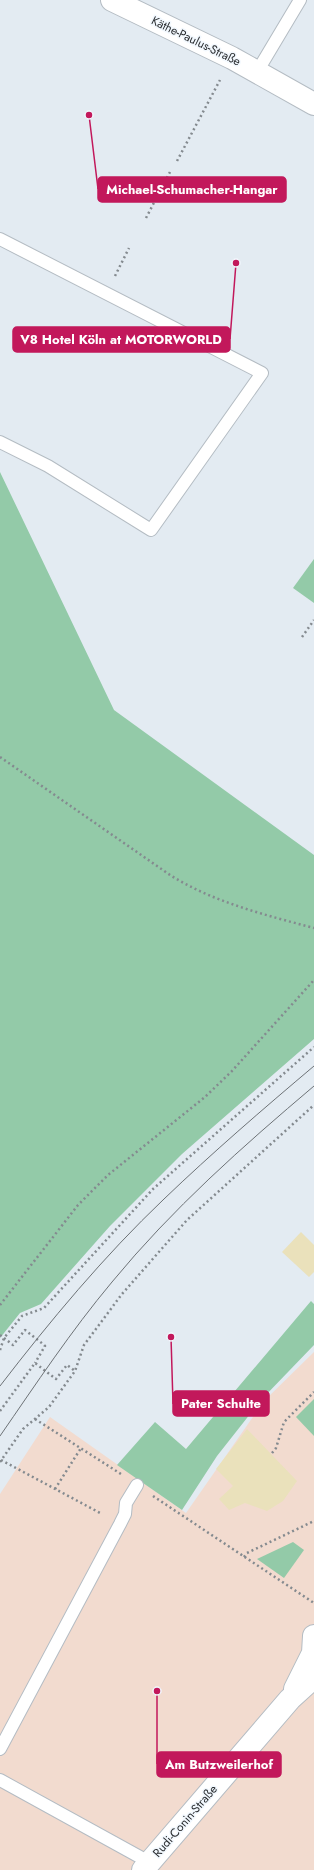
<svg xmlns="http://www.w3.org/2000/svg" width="314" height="1870" viewBox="0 0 314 1870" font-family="Jost,sans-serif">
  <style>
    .commercial { fill: #f2dbcf }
    .green { fill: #93caa8 }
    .sand { fill: #eae1bb }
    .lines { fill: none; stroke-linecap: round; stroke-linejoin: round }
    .lane-casing { stroke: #b4bcc3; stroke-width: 14 }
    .street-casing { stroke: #b4bcc3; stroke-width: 24 }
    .path { stroke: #848a8f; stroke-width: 2.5; stroke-dasharray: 2 3; stroke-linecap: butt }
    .lane { stroke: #fff; stroke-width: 12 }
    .street { stroke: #fff; stroke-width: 22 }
    .tram { stroke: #6d7276; stroke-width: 1 }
    .labels { text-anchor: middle; stroke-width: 3; stroke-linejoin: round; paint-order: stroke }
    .street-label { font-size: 12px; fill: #282b2e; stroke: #f2f8fe }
    .leader { fill: none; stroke: #c2185b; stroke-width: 1.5 }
    .callout-dot { fill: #c2185b; stroke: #f2f8fe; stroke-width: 1.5 }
    .callout { fill: #c2185b; stroke: #c2185b; stroke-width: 1.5 }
    .callout-label { font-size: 13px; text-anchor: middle; font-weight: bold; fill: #fff }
  </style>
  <rect width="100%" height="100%" fill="#e3ebf2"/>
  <!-- commercial -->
  <path class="commercial" d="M 314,1352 L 314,1870 L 0,1870 L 0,1494 L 50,1417 L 186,1513 L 264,1401 Z"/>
  <!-- green -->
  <g class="green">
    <path d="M 0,472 L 114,710 L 314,855 L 314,1039 L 182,1154 L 110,1226 L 41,1304 L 20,1313 L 0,1338 Z"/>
    <path d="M 314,559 L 314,603 L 293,588 Z"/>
    <path d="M 311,1301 L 314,1304 L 314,1345 L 262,1399 L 217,1456 L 182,1510 L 117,1465 L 155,1422 L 186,1449 Z"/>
    <path d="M 314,1399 L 314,1436 L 296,1417 Z"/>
    <path d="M 293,1542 L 304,1550 L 284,1578 L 257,1559 Z"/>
  </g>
  <!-- sand -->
  <g class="sand">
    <path d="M 301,1232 L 314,1245 L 314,1272 L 309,1277 L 282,1252 Z"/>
    <path d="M 247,1429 L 297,1481 L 283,1501 L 267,1511 L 245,1503 L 229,1510 L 219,1499 L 233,1486 L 216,1469 Z"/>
  </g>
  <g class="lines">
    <!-- lane casing -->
    <g class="lane-casing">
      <g id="lane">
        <path d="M 257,72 L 300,0"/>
        <path d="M 0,239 L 262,373 L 151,530 L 48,466 L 0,442"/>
        <path d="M 0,1749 L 120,1524 L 125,1514 L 126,1503 L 137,1485"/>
        <path d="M 0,1780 L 149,1862"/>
      </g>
    </g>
    <!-- street casing -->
    <g class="street-casing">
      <g id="street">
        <path d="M 112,0 L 232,58 L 314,104"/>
        <path d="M 295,1689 L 313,1653 L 314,1636"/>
        <path d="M 143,1870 L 290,1699 L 314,1677"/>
      </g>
    </g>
    <!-- path -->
    <g class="path">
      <path d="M 177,161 L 220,80"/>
      <path d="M 146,218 L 170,172"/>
      <path d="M 115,276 L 129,248"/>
      <path d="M 302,637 L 314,620"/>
      <path d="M 0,757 L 170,875 C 213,902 265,915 314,928"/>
      <path d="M 0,1305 L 78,1205 L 108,1175 L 205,1097 L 232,1071 L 314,980"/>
      <path d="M 0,1335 L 13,1345 L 25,1330 L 43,1344 L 45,1346 L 35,1363"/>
      <path d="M 0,1350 L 4,1338 L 22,1316 L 44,1308 L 153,1189 L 314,1047"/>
      <path d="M 0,1411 L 35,1363 L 56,1379 L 67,1365 L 75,1371"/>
      <path d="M 35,1419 L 121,1474"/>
      <path d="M 272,1453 L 276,1448 L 284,1422 L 314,1392"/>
      <path d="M 1,1460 L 102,1514"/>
      <path d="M 0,1462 L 23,1429 L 49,1407 L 75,1371 L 84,1345 L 122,1294 L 187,1220 L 314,1105"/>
      <path d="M 55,1489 L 81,1448"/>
      <path d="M 153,1496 L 314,1603"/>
      <path d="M 244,1557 L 247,1553 L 314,1521"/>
    </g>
    <!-- lane -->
    <use href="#lane" class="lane"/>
    <!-- street -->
    <use href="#street" class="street"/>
    <!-- tram -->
    <g class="tram">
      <path d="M 0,1386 C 50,1321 104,1256 164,1199 C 212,1153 263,1109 314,1066"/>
      <path d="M 0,1436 C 36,1384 71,1331 112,1282 C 172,1209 243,1146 314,1086"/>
    </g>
  </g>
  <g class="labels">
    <!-- street labels -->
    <g class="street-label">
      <text transform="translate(196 41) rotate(26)" y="4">Käthe-Paulus-Straße</text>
      <text transform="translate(185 1821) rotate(-49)" y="4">Rudi-Conin-Straße</text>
    </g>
  </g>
  <!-- callouts -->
  <path class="leader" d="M89 115L98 189M236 263L230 339M171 1337L173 1404M157 1691L157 1764"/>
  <g class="callout-dot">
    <circle cx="89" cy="115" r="4"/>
    <circle cx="236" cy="263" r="4"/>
    <circle cx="171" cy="1337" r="4"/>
    <circle cx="157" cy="1691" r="4"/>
  </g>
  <g class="callout">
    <rect x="98" y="177" width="188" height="25" rx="4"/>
    <rect x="13" y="327" width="217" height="25" rx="4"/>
    <rect x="173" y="1391" width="96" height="25" rx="4"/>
    <rect x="157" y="1752" width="124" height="25" rx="4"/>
  </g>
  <g class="callout-label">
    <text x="192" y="194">Michael-Schumacher-Hangar</text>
    <text x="121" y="344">V8 Hotel Köln at MOTORWORLD</text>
    <text x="221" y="1408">Pater Schulte</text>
    <text x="219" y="1769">Am Butzweilerhof</text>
  </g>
</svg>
